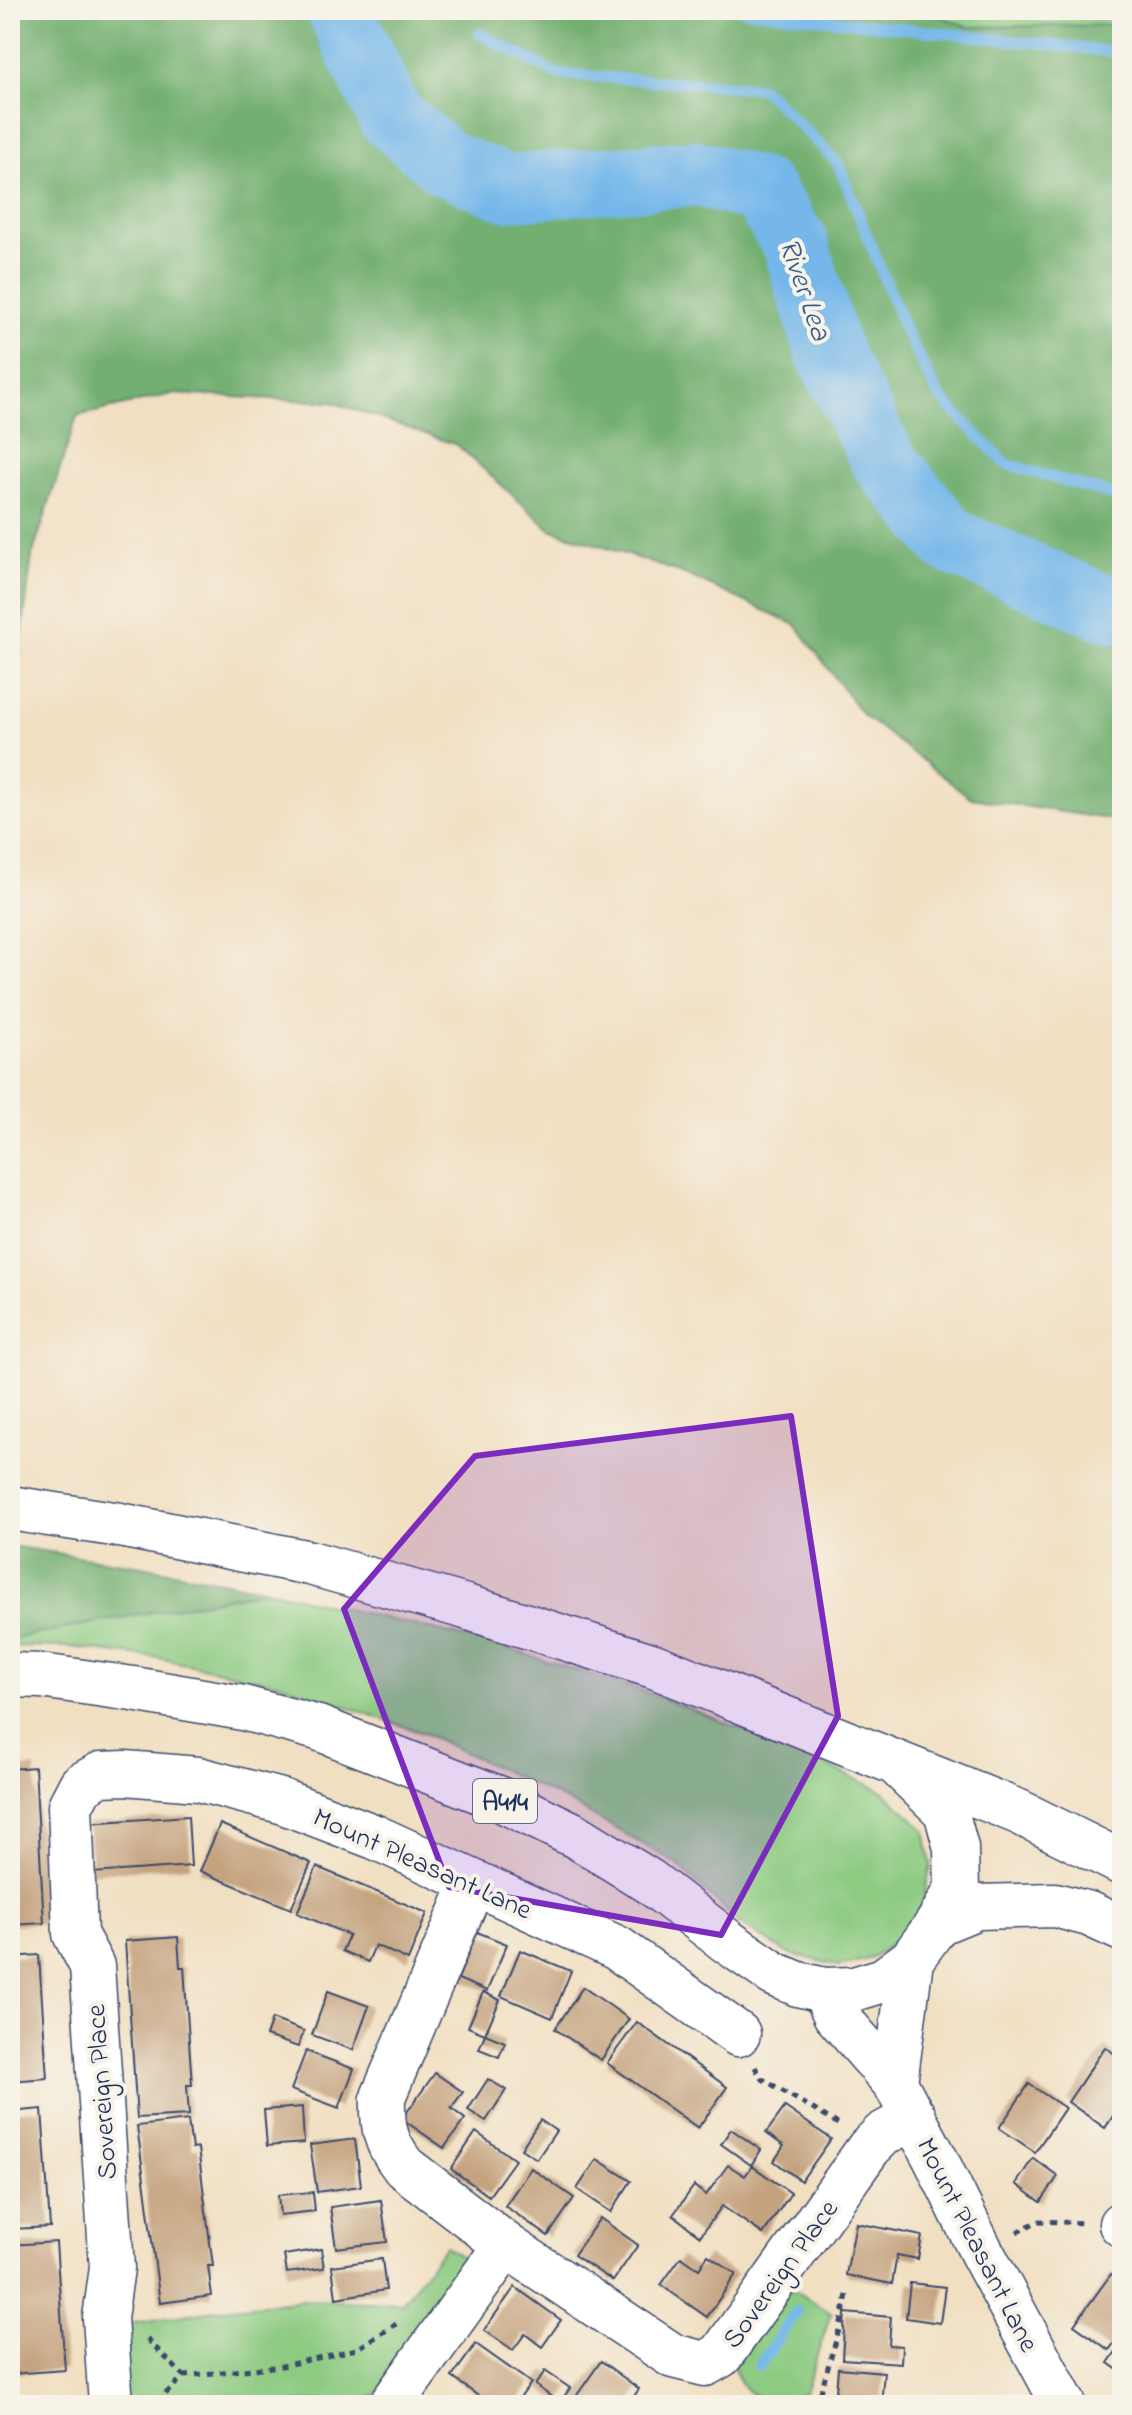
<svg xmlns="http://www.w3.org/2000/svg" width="1132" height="2415" viewBox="0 0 1132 2415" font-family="'Indie Flower',sans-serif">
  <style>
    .green { fill: #8dcb82; stroke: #547d70; stroke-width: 2 }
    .forest { fill: #72af70; stroke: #466f67; stroke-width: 2 }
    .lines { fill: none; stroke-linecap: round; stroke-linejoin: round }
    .stream { stroke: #74b7ea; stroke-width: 11 }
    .river { stroke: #74b7ea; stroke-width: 66 }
    .building { fill: #c5a37f }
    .minor-casing { stroke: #3b496d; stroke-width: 47 }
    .highway-casing { stroke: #3b496d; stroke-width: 47 }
    .path { stroke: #3b496d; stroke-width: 5; stroke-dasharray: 6 6; stroke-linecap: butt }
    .minor { stroke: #fff; stroke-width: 44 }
    .highway { stroke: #fff; stroke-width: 44 }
    .marked { fill: #7b2cbf; fill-opacity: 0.2; stroke: #7b2cbf; stroke-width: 6; stroke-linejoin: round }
    .labels { text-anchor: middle; stroke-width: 8; stroke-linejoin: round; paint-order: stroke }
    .shield { fill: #f7f3e8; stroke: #5d6a87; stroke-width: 2 }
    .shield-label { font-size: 26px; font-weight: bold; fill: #1b2f5e }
    .street-label { font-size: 28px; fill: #1b2f5e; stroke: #f7f3e8 }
    .water-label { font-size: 30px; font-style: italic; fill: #365888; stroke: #f7f3e8 }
  </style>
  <rect width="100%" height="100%" fill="#f7f3e8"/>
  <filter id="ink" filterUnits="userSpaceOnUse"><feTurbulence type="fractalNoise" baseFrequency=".0125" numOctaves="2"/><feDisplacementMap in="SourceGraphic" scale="16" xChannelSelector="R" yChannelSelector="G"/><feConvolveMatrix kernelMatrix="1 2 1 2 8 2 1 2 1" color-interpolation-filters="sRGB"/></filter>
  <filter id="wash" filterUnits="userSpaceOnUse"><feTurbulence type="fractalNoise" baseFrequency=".006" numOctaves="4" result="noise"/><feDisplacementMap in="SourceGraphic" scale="32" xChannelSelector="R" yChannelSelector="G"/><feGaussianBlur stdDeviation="1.8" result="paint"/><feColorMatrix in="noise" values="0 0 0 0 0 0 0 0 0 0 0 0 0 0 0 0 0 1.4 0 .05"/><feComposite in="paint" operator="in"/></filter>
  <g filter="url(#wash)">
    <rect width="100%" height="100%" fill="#f1dfc1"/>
    <!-- green -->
    <g class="green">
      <path d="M 921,10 L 1122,10 L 1122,25 L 969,27 Z"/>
      <path d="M 267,1590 L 496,1645 L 648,1693 L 776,1742 L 884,1792 L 925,1830 L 931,1865 L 922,1907 L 903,1936 L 872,1958 L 839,1966 L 787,1953 L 739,1923 L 677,1864 L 567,1801 L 426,1734 L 282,1684 L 158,1658 L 70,1647 L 10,1646 L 10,1639 Z"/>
      <path d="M 445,2246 L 471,2263 L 377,2394 C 364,2402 358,2408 344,2400 L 272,2405 L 122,2405 L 122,2325 L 216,2310 L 303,2300 L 402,2303 Z"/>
      <path d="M 792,2289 L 831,2313 L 805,2392 L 785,2403 C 754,2398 745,2397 733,2366 Z"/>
    </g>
    <!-- forest -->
    <g class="forest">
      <path d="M 10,10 L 921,10 L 969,27 L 1122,25 L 1122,821 L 971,798 L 862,714 L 796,625 L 685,574 L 550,529 L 457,445 L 332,402 L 172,394 L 77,416 L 32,556 L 15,688 L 10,698 Z"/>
      <path d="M 10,1546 L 142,1566 L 267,1590 L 10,1639 Z"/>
    </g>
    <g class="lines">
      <!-- stream -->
      <g class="stream">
        <path d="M 743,10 L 1122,53"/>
        <path d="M 480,34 L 557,74 L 762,88 L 838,163 L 904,328 L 939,396 L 1006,464 L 1122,498"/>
        <path d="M 759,2366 L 797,2311"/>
      </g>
      <!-- river -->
      <path class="river" d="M 340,10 L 390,116 L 447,164 L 507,188 L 696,173 L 761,191 L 795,243 L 829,354 L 884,461 L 951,541 L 1096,604 L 1122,612"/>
    </g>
    <g id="blocks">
      <!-- building -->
      <g class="building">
        <path d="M 35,1767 L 44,1923 L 10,1925 L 10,1769 Z"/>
        <path d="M 188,1816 L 191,1866 L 92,1873 L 88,1823 Z"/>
        <path d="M 220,1824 L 311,1863 L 291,1909 L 200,1871 Z"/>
        <path d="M 317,1867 L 427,1913 L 408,1960 L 375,1945 L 368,1962 L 342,1951 L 349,1935 L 297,1913 Z"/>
        <path d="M 477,1932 L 507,1944 L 487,1991 L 458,1979 Z"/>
        <path d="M 178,1937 L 180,1967 L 184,1967 L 192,2085 L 187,2085 L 189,2115 L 137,2118 L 125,1941 Z"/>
        <path d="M 520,1950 L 571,1971 L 552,2018 L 501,1996 Z"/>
        <path d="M 39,1955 L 47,2078 L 10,2081 L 10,1957 Z"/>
        <path d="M 583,1987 L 629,2019 L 601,2060 L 555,2029 Z"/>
        <path d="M 328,1991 L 369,2006 L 353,2050 L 312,2035 Z"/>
        <path d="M 483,1992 L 500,2000 L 485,2034 L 505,2042 L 499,2057 L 479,2049 L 485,2034 L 468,2027 Z"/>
        <path d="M 272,2019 L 304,2031 L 298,2047 L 266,2036 Z"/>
        <path d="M 637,2022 L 727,2087 L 698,2128 L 607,2063 Z"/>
        <path d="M 1105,2047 L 1122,2059 L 1122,2103 L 1105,2128 L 1068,2102 Z"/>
        <path d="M 306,2051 L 354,2069 L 339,2108 L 291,2090 Z"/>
        <path d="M 435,2073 L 463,2092 L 451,2108 L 465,2119 L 444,2148 L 402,2119 Z"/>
        <path d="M 488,2079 L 506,2090 L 486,2121 L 468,2110 Z"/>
        <path d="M 1029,2084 L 1065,2108 L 1035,2152 L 999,2128 Z"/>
        <path d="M 302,2107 L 304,2143 L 267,2146 L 264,2110 Z"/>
        <path d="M 785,2107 L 831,2139 L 801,2181 L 774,2161 L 784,2146 L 766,2133 Z"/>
        <path d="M 42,2109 L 50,2227 L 10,2229 L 10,2112 Z"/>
        <path d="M 188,2120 L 192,2149 L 198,2148 L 213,2266 L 208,2266 L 212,2296 L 160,2303 L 137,2126 Z"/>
        <path d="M 540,2120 L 556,2131 L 537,2159 L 521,2149 Z"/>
        <path d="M 731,2129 L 761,2150 L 751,2165 L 721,2144 Z"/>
        <path d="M 476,2132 L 515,2160 L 489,2196 L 451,2169 Z"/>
        <path d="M 355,2139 L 361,2186 L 317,2192 L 310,2145 Z"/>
        <path d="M 1033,2158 L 1058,2176 L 1041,2202 L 1016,2184 Z"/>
        <path d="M 597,2159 L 631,2181 L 611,2212 L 577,2189 Z"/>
        <path d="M 728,2165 L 745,2176 L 752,2166 L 791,2193 L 763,2234 L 722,2206 L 700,2236 L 673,2215 L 694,2186 L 706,2195 Z"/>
        <path d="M 531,2168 L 574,2198 L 548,2236 L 505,2206 Z"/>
        <path d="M 313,2192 L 315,2211 L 280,2215 L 278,2195 Z"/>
        <path d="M 381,2200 L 387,2242 L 336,2248 L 330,2207 Z"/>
        <path d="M 600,2218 L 638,2245 L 613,2281 L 574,2255 Z"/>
        <path d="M 856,2223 L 922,2236 L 918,2259 L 897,2255 L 892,2284 L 846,2275 Z"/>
        <path d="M 56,2242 L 65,2370 L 10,2374 L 10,2353 L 16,2353 L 10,2245 Z"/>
        <path d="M 321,2249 L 324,2268 L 287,2273 L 284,2255 Z"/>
        <path d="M 708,2255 L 736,2274 L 707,2317 L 661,2285 L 681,2257 L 699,2269 Z"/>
        <path d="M 382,2259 L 386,2290 L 336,2298 L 332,2266 Z"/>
        <path d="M 1111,2274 L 1122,2281 L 1122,2332 L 1109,2350 L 1074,2325 Z"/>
        <path d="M 910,2283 L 945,2287 L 940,2323 L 906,2318 Z"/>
        <path d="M 515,2287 L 561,2320 L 542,2347 L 525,2334 L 513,2350 L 484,2330 Z"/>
        <path d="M 845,2313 L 891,2317 L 889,2345 L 902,2346 L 901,2363 L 842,2359 Z"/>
        <path d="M 1122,2343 L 1122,2373 L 1108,2363 Z"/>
        <path d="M 476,2344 L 531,2383 L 515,2405 L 491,2405 L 452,2377 Z"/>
        <path d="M 601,2361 L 639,2389 L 628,2405 L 585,2405 L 575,2398 Z"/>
        <path d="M 838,2368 L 884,2372 L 881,2405 L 835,2405 Z"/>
        <path d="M 545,2371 L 570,2388 L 560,2403 L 535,2385 Z"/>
      </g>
    </g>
  </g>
  <g filter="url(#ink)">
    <use href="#blocks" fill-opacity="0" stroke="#3b496d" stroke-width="2"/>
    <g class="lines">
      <!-- minor casing -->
      <g class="minor-casing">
        <g id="minor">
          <path d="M 473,1884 L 383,2097 C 382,2127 385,2143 404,2167 L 506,2245 L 673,2356 L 705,2364 L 721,2355 L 869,2148 L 883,2134 L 914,2117"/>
          <path d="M 824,1990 L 835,2014 L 895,2083 L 936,2160 L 981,2251 L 1064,2405"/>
          <path d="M 895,2083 L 911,1960"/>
          <path d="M 1121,2224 L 1122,2225"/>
          <path d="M 111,2405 L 105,2318 L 112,2268 L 92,1966 L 75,1934 L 70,1806 L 81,1785 L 101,1774 L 125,1773 L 198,1779 L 281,1801 L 375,1837 L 617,1948 L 738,2034"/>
          <path d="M 391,2405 L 506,2245"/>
        </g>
      </g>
      <!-- highway casing -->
      <g class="highway-casing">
        <g id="highway">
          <path d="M 10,1508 L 120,1525 L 310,1563 L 466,1607 L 654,1666 L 1019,1812 L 1122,1863"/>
          <path d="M 10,1675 L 41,1676 L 133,1689 L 243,1708 L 318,1728 L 498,1798 L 576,1836 L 649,1881 L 728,1942 L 774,1974 L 798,1984 L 824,1990 L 854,1989 L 884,1980 L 911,1960 L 938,1923 L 957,1889 L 956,1848 L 946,1811 L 898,1765"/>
          <path d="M 938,1923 L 977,1907 L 1055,1905 L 1089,1914 L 1122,1929"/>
        </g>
      </g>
      <!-- path -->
      <g class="path">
        <path d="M 755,2067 L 761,2078 L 838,2124"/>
        <path d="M 1017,2232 L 1038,2221 L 1084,2223"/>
        <path d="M 147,2339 L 184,2376 L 154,2405"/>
        <path d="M 184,2376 L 282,2366 L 357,2349 L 398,2323"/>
        <path d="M 818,2405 C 826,2367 841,2332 847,2294"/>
      </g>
      <!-- minor -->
      <use href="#minor" class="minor"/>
      <!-- highway -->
      <use href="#highway" class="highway"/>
    </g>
  </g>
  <!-- marked area -->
  <path class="marked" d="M 791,1416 L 838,1716 L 721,1935 L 449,1887 L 344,1609 L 475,1456 Z"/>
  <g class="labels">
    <!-- shield labels -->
    <rect class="shield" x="473" y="1779" width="64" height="44" rx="6"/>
    <g class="shield-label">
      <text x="505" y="1810">A414</text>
    </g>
    <!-- street labels -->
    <g class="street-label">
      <text transform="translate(423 1862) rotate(24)" y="10">Mount Pleasant Lane</text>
      <text transform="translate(100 2092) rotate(-94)" y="10">Sovereign Place</text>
      <text transform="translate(979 2244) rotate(63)" y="10">Mount Pleasant Lane</text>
      <text transform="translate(779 2273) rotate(-54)" y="10">Sovereign Place</text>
    </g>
    <!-- water labels -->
    <g class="water-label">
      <text transform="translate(806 289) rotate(71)" y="10">River Lea</text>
    </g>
  </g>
  <!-- margin -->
  <rect width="1132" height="2415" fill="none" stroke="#f7f3e8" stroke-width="40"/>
</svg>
